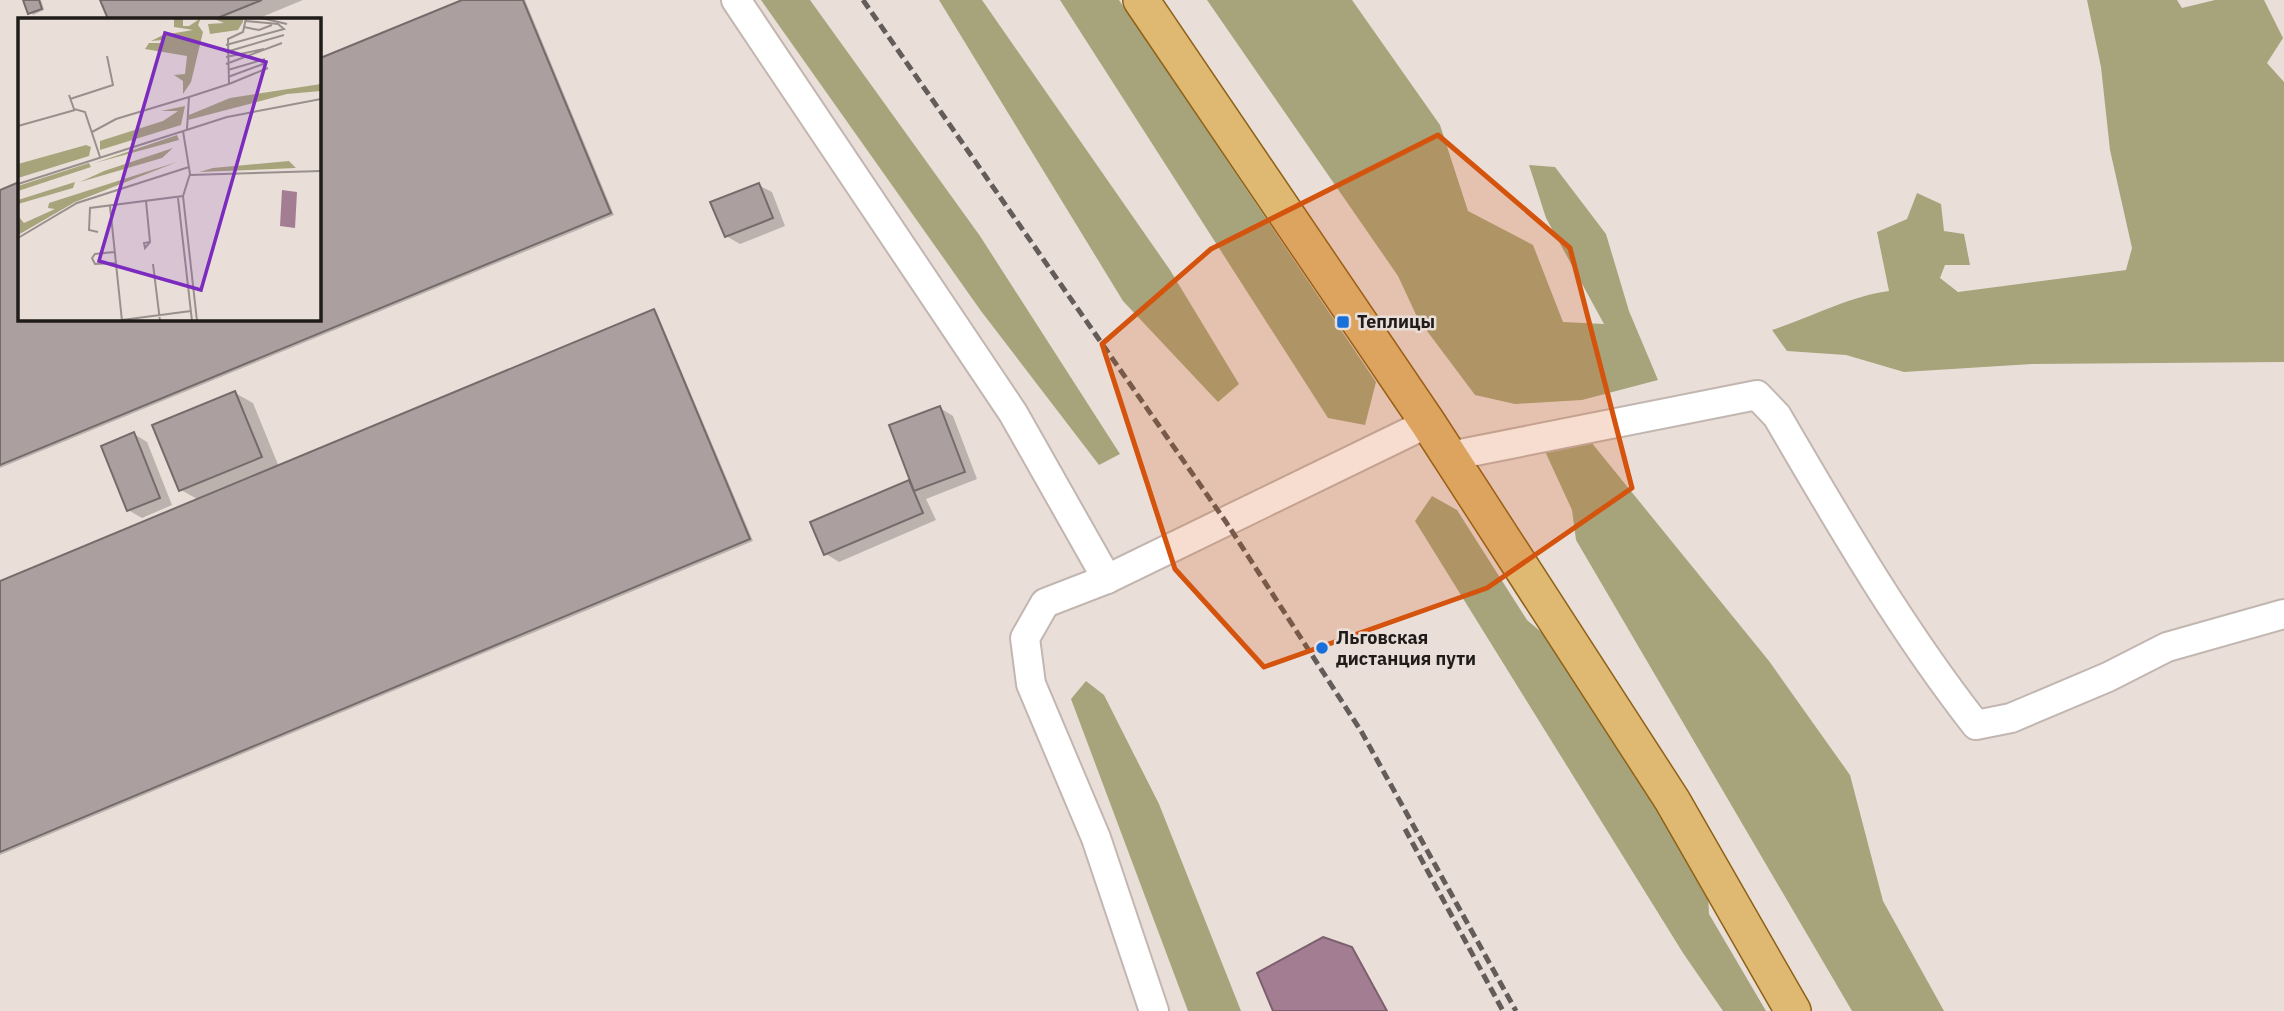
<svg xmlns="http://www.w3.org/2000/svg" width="2284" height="1011" viewBox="0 0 2284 1011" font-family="'IBM Plex Sans',sans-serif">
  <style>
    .forest { fill: #a7a47c }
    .water { fill: #a37d92; stroke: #7c606e; stroke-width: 2 }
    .shadow { fill: #0003 }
    .building { fill: #ac9fa0; stroke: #766b6b; stroke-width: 2 }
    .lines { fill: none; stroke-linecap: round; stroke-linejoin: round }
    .minor-casing { stroke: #c2b6b1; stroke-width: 32 }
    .major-casing { stroke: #8e6216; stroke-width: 38 }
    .minor { stroke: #fff; stroke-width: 28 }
    .major { stroke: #dfb872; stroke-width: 35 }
    .rail { stroke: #635c59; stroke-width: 5; stroke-dasharray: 10 5; stroke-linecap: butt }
    .marked { fill: #d4530d; fill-opacity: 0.2; stroke: #d4530d; stroke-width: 5; stroke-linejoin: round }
    .poi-dot { fill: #1970da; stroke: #eaded9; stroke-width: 2.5 }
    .labels { text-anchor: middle; stroke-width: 5; stroke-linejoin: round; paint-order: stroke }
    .poi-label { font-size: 18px; font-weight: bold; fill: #201c1a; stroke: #eaded9; text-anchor: start }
    .inset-road { fill: none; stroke: #99908d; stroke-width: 2 }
    .view { fill: #7b2cbf; fill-opacity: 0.15; stroke: #7b2cbf; stroke-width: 3.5 }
    .inset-edge { fill: none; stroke: #201c1a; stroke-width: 3.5 }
  </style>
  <rect width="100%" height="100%" fill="#eaded9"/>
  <!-- forest -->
  <g class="forest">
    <path d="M 761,0 L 810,0 L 980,236 L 1120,454 L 1099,465 L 981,311 Z"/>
    <path d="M 939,0 L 982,0 L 1170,270 L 1239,384 L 1218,402 L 1123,301 Z"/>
    <path d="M 1060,0 L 1119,0 L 1376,382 L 1365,425 L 1328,418 Z"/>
    <path d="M 1207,0 L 1352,0 L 1440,125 L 1468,211 L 1533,245 L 1563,322 L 1604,324 L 1546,218 L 1529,165 L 1555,167 L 1606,234 L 1629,311 L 1658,380 L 1582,400 L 1515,404 L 1475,395 L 1418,319 L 1398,276 Z"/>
    <path d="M 2087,0 L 2177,0 L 2182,8 L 2215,0 L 2264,0 L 2283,38 L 2267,63 L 2284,82 L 2284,362 L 2032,364 L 1904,372 L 1846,355 L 1787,351 L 1772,330 C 1809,318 1853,295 1889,291 L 1877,232 L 1907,219 L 1917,193 L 1941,204 L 1944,231 L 1964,234 L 1970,265 L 1945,265 L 1940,278 L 1958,292 L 2126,270 L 2132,248 L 2110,150 L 2101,67 Z"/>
    <path d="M 1591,442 L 1769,661 L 1850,775 L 1883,901 L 1944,1011 L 1852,1011 L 1576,540 L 1572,510 L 1543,447 Z"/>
    <path d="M 1432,496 L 1457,510 L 1527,620 L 1554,643 L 1708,893 L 1709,914 L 1766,1011 L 1723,1011 L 1683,953 L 1415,521 Z"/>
    <path d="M 1086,681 L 1104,695 L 1159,804 L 1241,1011 L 1188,1011 L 1071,699 Z"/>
  </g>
  <!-- water -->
  <path class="water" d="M 1323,937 L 1352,947 L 1387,1011 L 1273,1011 L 1257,973 Z"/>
  <!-- shadow -->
  <g class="shadow">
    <path d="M 25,0 L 41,0 L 44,10 L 33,15 Z"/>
    <path d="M 102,0 L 303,0 L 257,19 L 110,19 Z"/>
    <path d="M 466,0 L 525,0 L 614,215 L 0,468 L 0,192 L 19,184 L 19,318 L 318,318 Z"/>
    <path d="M 758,185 L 772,192 L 785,226 L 740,244 L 726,236 Z"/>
    <path d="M 654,310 L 657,313 L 753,541 L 0,855 L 0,583 L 199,500 L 181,490 L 235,393 L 253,403 L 279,467 Z"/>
    <path d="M 940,408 L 953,416 L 977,479 L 926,499 L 936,520 L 839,562 L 826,554 L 812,523 L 912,481 Z"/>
    <path d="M 134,434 L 147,442 L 172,505 L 142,518 L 128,510 Z"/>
  </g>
  <!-- building -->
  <g class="building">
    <path d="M 23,0 L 39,0 L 42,9 L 28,14 Z"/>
    <path d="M 100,0 L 262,0 L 215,19 L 108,19 Z"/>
    <path d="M 462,0 L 523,0 L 611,213 L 0,465 L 0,190 L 19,182 L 19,318 L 318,318 L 318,59 Z"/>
    <path d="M 759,183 L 773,218 L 725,237 L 710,202 Z"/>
    <path d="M 654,309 L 750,539 L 0,852 L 0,581 Z"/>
    <path d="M 235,391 L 262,457 L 179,491 L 152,425 Z"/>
    <path d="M 940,406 L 965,472 L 914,491 L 889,425 Z"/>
    <path d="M 134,432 L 160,498 L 127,511 L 101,446 Z"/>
    <path d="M 909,480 L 923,513 L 824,555 L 810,522 Z"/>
  </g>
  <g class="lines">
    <!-- minor casing -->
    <g class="minor-casing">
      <g id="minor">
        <path d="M 736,0 L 1013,413 L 1107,579"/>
        <path d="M 1450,456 L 1757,395 L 1777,416 C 1839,522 1900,628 1976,725 L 2011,718 L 2108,677 L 2167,647 L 2284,614"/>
        <path d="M 1154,1011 L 1096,838 L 1031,684 L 1025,638 L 1045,603 L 1107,579 L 1428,423"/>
      </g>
    </g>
    <!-- major casing -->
    <g class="major-casing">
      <path id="major" d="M 1141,0 L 1428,423 L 1672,800 L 1793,1011"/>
    </g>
    <!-- minor -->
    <use href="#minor" class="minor"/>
    <!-- major -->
    <use href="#major" class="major"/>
    <!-- rail -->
    <g class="rail">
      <path d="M 863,0 L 1226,522 L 1361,731 L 1516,1011"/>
      <path d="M 1405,829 L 1503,1011"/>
    </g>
  </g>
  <!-- marked area -->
  <path class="marked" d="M 1438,135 L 1570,248 L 1632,488 L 1487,588 L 1264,667 L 1175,569 L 1102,344 L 1211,249 Z"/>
  <!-- markers -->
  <g class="poi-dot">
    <rect x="1336" y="315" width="14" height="14" rx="3.5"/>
    <circle cx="1322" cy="648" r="7"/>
  </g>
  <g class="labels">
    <!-- poi labels -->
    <g class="poi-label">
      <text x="1357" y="328">Теплицы</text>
      <text x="1336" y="644">Льговская<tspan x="1336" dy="21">дистанция пути</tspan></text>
    </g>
  </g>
  <!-- overview -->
  <g transform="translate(18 18)">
    <rect width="303" height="303" fill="#eaded9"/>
    <path d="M 156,0 L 165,0 L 165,8 L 171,8 L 183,0 L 180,7 L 185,14 L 173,64 L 165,76 L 165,63 L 156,57 L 167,56 L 169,38 L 127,31 L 131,25 L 145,25 L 145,22 L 133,23 L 145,17 L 175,12 L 156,9 ZM 194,0 L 225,0 L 225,4 L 220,12 L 192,16 L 190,6 L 206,5 ZM 303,66 L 303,73 L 269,76 L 170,102 L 171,97 L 212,80 ZM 167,88 L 163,107 L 82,132 L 82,123 L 145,103 L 160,93 L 143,93 ZM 159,117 L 161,122 L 77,145 ZM 68,127 L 73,129 L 71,138 L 0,160 L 0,146 ZM 155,130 L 144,140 L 62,164 L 86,153 ZM 271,143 L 278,150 L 181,154 L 195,150 ZM 159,144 L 57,184 L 0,217 L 0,198 L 6,205 L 37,191 L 30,190 L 31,185 ZM 71,145 L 73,149 L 0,173 L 0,168 ZM 57,164 L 55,170 L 0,186 L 0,182 Z" fill="#a7a47c"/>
    <path d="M 264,172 L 279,174 L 277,210 L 262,208 Z" fill="#a37d92"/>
    <path class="inset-road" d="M 243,0 L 269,6M 226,9 L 241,12 L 254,7M 208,27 L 266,11 L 260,6 L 228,3M 208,34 L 266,17M 208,39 L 246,31M 208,46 L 264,25M 210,52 L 247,41M 210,59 L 248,45M 211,66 L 250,50M 51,77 L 56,91 L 67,94 L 82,139M 52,81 L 95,67 L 89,38M 0,108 L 57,92M 169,111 L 171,79 L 211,66 L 210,21 L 225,14 L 228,0M 74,114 L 98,101 L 171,79M 172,157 L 303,153M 0,166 L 209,99 L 303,81M 165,178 L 179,303M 160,180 L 174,303M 128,183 L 132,224 L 126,225 L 127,230 L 132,224M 92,188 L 104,303M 80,214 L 71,212 L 72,190 L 165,178 L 172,156 L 165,113M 0,220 L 59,185 L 171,149M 96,234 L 77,236 L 74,240 L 77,246 L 97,245M 135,246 L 142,303M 104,302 L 173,293"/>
    <path class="view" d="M 147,15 L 248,44 L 183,272 L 81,243 Z"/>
    <rect width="303" height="303" class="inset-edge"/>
  </g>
</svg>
